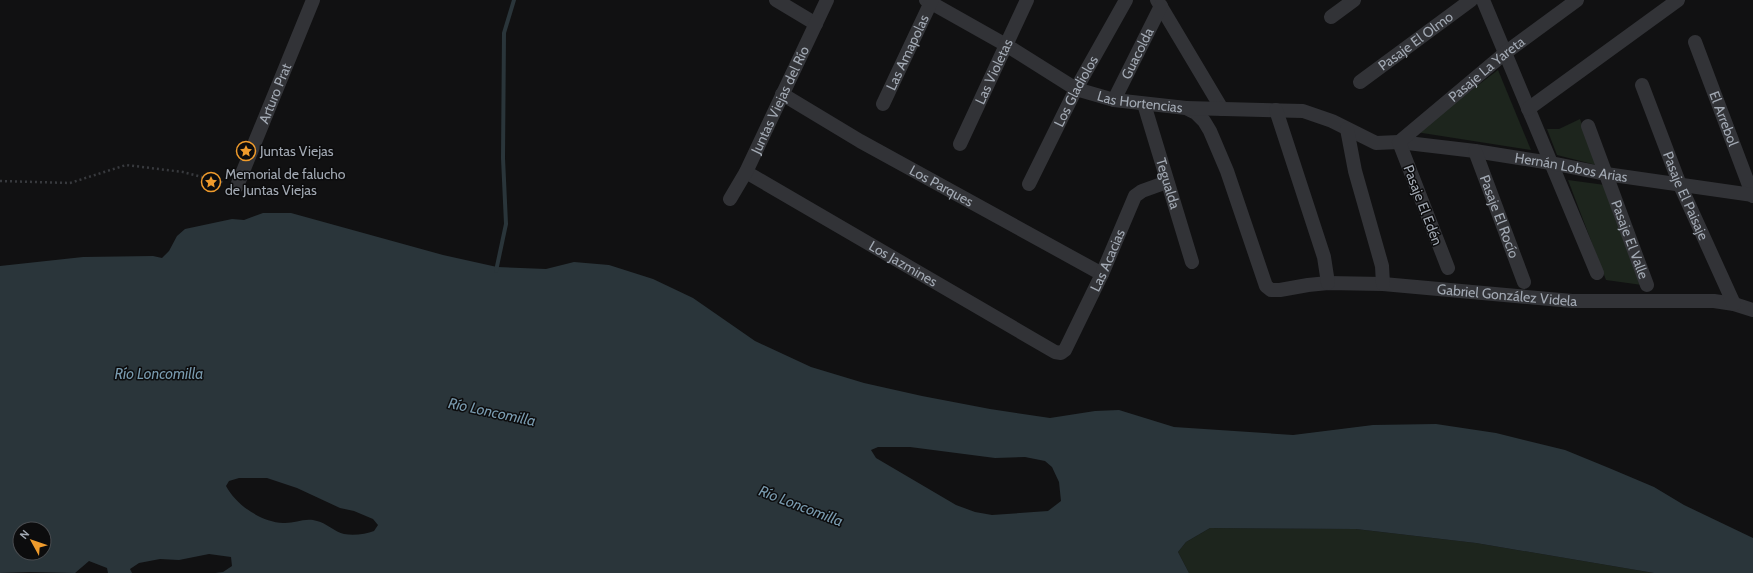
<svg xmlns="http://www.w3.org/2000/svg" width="1753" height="573" viewBox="0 0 1753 573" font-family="Cabin,sans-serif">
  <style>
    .green { fill: #1d251d }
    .water { fill: #2a353a; fill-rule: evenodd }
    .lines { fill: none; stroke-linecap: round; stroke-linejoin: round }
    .stream { stroke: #2a353a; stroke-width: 4 }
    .path { stroke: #383a3e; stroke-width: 2.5; stroke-dasharray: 2 3; stroke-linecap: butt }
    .minor { stroke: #323337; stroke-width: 14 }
    .labels { text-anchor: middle; stroke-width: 3; stroke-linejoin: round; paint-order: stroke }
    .street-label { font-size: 14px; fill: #a2a9b3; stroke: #0c0c0d }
    .poi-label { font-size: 14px; fill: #a2a9b3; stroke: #0c0c0d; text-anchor: start }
    .water-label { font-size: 15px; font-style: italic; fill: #799aae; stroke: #0c0c0d }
  </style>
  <rect width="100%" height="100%" fill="#111112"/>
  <!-- green -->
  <g class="green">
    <path d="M 1498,70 L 1531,150 L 1416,132 Z"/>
    <path d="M 1580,119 L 1596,165 L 1557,155 L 1547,129 L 1559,129 Z"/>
    <path d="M 1568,180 L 1605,185 L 1642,285 L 1606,280 Z"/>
    <path d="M 1210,528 L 1356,529 L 1476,543 L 1654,573 L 1189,573 L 1178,552 L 1186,542 Z"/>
  </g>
  <!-- water -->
  <path class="water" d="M 263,213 L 291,213 L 443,255 L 497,267 L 546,269 L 574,262 L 609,265 L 653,279 L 693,298 L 755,341 L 811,367 L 864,383 L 922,396 L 990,409 L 1050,418 L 1095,411 L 1119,410 L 1174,427 L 1293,435 L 1373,425 L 1436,424 L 1496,433 L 1565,450 L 1609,468 L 1654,487 L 1684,505 L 1753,538 L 1753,573 L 1654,573 L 1476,543 L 1356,529 L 1210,528 L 1186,542 L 1178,552 L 1189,573 L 215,573 L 223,572 L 232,566 L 231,557 L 209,554 L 179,560 L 160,559 L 139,563 L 130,569 L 132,573 L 108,573 L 107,568 L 89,561 L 75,573 L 30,572 L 0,573 L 0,266 L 83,257 L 153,256 L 162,258 L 169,251 L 177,236 L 185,229 L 232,219 L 244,220 ZM 878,447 L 910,447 L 995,458 L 1025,457 L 1045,461 L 1052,467 L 1059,482 L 1061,501 L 1048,511 L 992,515 L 975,512 L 956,505 L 876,458 L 871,450 ZM 239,478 L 267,478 L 297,488 L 340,508 L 354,511 L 373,519 L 378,525 L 374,531 C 366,534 354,536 344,534 C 335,532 326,523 317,521 C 305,517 294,524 283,523 C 261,522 236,505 226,486 L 229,481 ZM 20,529 L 44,529 L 44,553 L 20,553 Z"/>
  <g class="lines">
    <!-- stream -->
    <path class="stream" d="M 496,271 L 506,224 L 503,158 L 504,33 L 514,0"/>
    <!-- path -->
    <path class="path" d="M 0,181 L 70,183 L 126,165 L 183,172 L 225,183"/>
    <!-- minor -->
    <g class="minor">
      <path d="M 776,0 L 816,24"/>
      <path id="s1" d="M 926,0 L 1006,45 L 1076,89 L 1114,100 L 1186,108 L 1196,113 L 1204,121 L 1210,131 L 1227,171 L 1266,286 L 1271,290 L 1280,290 L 1308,285 L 1328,283 L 1383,284 L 1572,301 L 1714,301 L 1734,304 L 1753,310"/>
      <path d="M 1157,0 L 1222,109"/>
      <path d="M 1483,0 L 1597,273"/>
      <path d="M 1331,17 L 1354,0"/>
      <path id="s2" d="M 1695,42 L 1753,196"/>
      <path id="s3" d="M 1360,82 L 1471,0"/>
      <path id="s4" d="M 1642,85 L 1680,185 L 1734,304"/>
      <path id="s5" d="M 782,94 L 860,141 L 1102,274"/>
      <path id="s6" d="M 1114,100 L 1161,6"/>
      <path id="s7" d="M 883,104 L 932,0"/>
      <path id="s8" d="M 1144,104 L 1192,262"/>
      <path id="s9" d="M 1186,108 L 1303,111 L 1332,121 L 1376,143 L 1399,142 L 1475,151 L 1551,163 L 1606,174 L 1753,195"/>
      <path d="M 1528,109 L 1678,0"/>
      <path d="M 1276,110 L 1324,257 L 1328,283"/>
      <path id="s10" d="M 1588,126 L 1647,285"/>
      <path d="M 1347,129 L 1355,171 L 1382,266 L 1383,284"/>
      <path id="s11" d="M 960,144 L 1027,0"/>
      <path id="s12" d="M 1475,151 L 1524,282"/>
      <path id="s13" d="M 746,172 L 1055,352 L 1061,353 L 1065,350 L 1102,274 L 1135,196 L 1142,191 L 1167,182"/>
      <path id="s14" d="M 1029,184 L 1076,89 L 1126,0"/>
      <path id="s15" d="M 237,186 L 313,0"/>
      <path id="s16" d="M 730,199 L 746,172 L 827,0"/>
      <path id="s17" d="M 1448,268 L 1399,142 L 1505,53 L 1577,0"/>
    </g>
  </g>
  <!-- icons -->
  <defs>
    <g id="sight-ring" transform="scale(1)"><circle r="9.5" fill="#0c0c0d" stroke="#ef9b2c" stroke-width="1.5"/><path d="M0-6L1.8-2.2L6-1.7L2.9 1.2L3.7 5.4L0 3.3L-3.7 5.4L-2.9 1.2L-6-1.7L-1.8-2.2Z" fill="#ef9b2c"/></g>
  </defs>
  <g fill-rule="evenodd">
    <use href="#sight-ring" x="246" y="151"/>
    <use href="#sight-ring" x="211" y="182"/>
  </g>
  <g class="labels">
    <!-- street labels -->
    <g class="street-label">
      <text dy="5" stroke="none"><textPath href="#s3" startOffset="69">Pasaje El Olmo</textPath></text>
      <text dy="5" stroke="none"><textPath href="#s7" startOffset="57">Las Amapolas</textPath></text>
      <text dy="5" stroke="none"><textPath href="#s6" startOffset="52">Guacolda</textPath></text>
      <text dy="5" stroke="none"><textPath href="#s17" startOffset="249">Pasaje La Yareta</textPath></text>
      <text dy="5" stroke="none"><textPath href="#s11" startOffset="80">Las Violetas</textPath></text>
      <text dy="5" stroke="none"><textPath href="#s14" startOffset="104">Los Gladiolos</textPath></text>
      <text dy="5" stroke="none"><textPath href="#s15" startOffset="100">Arturo Prat</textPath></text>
      <text dy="5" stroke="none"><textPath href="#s16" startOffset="111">Juntas Viejas del Río</textPath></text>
      <text dy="5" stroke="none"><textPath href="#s1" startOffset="240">Las Hortencias</textPath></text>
      <text dy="5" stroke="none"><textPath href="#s2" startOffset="82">El Arrebol</textPath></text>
      <text dy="5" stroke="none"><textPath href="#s9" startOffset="394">Hernán Lobos Arias</textPath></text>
      <text dy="5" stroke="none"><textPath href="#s8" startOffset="83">Tegualda</textPath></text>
      <text dy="5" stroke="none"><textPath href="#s5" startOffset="184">Los Parques</textPath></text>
      <text dy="5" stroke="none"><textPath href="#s4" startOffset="119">Pasaje El Paisaje</textPath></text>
      <text transform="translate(1423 205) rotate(69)" y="5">Pasaje El Edén</text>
      <text dy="5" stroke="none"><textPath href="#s12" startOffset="70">Pasaje El Rocío</textPath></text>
      <text dy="5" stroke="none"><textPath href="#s10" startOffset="121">Pasaje El Valle</textPath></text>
      <text dy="5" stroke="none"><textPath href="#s13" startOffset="468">Las Acacias</textPath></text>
      <text dy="5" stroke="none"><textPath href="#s13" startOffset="182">Los Jazmines</textPath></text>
      <text dy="5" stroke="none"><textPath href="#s1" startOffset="729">Gabriel González Videla</textPath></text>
    </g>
    <!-- poi labels -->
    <g class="poi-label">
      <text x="260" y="156">Juntas Viejas</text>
      <text x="225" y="179">Memorial de falucho<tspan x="225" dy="16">de Juntas Viejas</tspan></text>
    </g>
    <!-- water labels -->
    <g class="water-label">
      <text x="159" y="379">Río Loncomilla</text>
      <text transform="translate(492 412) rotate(12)" y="5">Río Loncomilla</text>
      <text transform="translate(801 506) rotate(21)" y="5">Río Loncomilla</text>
    </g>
  </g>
  <!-- north arrow -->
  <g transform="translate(32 541) rotate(310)"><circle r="19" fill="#0c0c0d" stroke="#484b4f"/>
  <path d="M0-3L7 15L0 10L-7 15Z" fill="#ef9b2c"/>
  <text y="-6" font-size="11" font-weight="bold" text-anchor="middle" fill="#a2a9b3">N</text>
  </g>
</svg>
